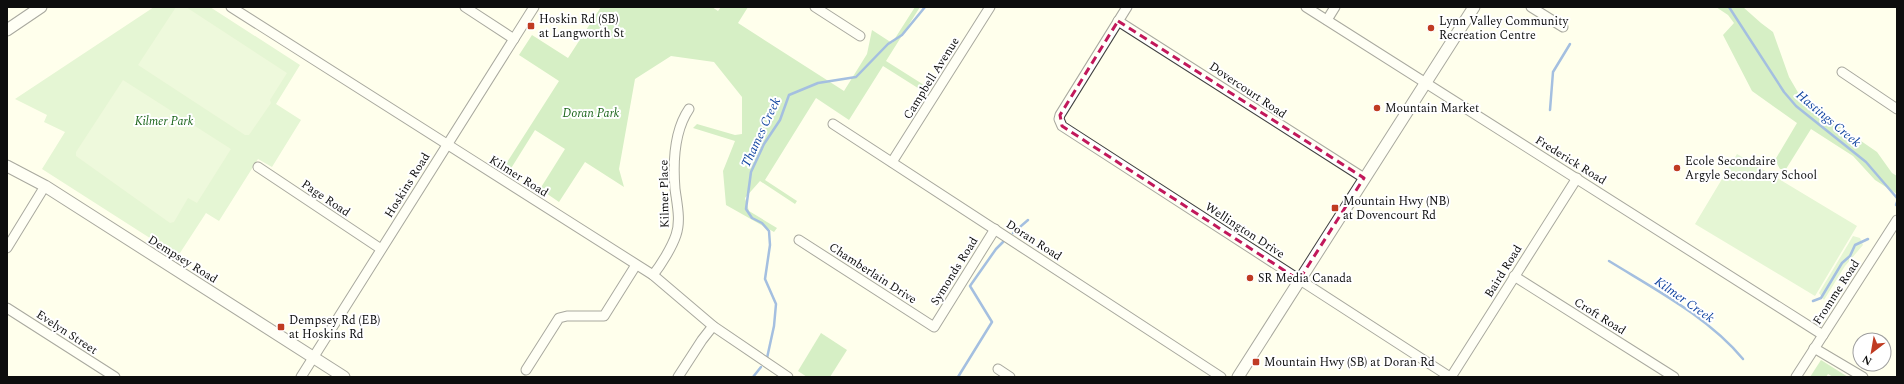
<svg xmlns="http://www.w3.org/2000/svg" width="1904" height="384" viewBox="0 0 1904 384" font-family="Spectral,serif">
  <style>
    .green { fill: #c6eab5 }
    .forest { fill: #a5db94 }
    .pitch { fill: #daf1c7 }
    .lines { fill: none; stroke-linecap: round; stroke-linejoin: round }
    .stream { stroke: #3572d0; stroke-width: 2.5 }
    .minor-casing { stroke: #404040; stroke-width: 11 }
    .tertiary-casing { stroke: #404040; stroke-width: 13 }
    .minor { stroke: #fff; stroke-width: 9 }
    .tertiary { stroke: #fff; stroke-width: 11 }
    .marked { fill: none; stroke: #c2185b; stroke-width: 3; stroke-dasharray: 8 5; stroke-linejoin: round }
    .poi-dot { fill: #c03b22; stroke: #fff; stroke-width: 1.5 }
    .labels { text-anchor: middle; stroke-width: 4; stroke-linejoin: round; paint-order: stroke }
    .poi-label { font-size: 12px; fill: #0d0d0d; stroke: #fff; text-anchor: start }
    .street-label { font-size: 12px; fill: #0d0d0d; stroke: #fff }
    .park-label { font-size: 12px; font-style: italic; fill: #1c661c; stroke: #fff }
    .water-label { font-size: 13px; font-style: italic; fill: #1346a1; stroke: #fff }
  </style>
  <rect width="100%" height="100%" fill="#ffffec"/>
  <!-- green -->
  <g class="green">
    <path d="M 154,7 L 210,7 L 300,65 L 276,104 L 301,120 L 272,167 L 258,159 L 219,221 L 206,213 L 178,256 L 42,169 L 65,132 L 44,122 L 47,115 L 15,99 Z"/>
    <path d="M 1737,154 L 1857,226 L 1815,296 L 1695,224 Z"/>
    <path d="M 1853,236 L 1860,238 L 1863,245 L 1845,266 L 1824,300 L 1819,293 Z"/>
  </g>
  <!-- forest -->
  <g class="forest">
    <path d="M 601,7 L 712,7 L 718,11 L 721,7 L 748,7 L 738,23 L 844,91 L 867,54 L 872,30 L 892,43 L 915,7 L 920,7 L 886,61 L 924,85 L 921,90 L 883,66 L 849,120 L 816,98 L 765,180 L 797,201 L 795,204 L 760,181 L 745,198 L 749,211 L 777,228 L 774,232 L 726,205 L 723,171 L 735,141 L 693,128 L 697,124 L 735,135 L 742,134 L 742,97 L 714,62 L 671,56 L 635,79 L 619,169 L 624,187 L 585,162 L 559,202 L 540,189 L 565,149 L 535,130 L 510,170 L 504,167 L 559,81 L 519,55 L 532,35 L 568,58 Z"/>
    <path d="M 1716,7 L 1743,7 L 1761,23 L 1773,32 L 1789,77 L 1803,101 L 1877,152 L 1892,173 L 1897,176 L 1897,194 L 1875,180 L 1853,156 L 1811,129 L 1786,169 L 1780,169 L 1775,160 L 1797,123 L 1752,91 L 1723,35 L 1734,23 L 1728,15 Z"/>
    <path d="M 821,333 L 847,350 L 830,377 L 807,377 L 798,371 Z"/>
    <path d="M 1821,360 L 1848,377 L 1833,377 L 1828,374 L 1826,377 L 1810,377 Z"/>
  </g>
  <!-- pitch -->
  <g class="pitch">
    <path d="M 176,7 L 186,7 L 287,73 L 270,100 L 271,103 L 249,135 L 245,135 L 138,65 Z"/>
    <path d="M 123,80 L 231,149 L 197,203 L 188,198 L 174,222 L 170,223 L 76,156 L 76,152 Z"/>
  </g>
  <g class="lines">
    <!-- stream -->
    <g class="stream">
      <path d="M 1729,7 L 1784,92 L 1796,106 L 1866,162 L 1897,198"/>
      <path d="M 1550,110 L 1553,72 L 1570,44"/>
      <path d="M 1896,205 L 1897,202"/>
      <path d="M 1013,233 L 1028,220"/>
      <path d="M 1609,261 C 1656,290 1708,317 1743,359"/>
      <path d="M 1813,301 L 1821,298 L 1842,263 L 1850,256 L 1855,245 L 1868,239"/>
      <path d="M 767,358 L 774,326 L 776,304 L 765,279 L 770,245 L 769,231 L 762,223 L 752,218 L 746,209 L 751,172 L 764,144 L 780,120 L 789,95 L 818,83 L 856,77 L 888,44 L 902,35 L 925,7"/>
      <path d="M 753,377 L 761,367"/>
      <path d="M 958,377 L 992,322 L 970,286 L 996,249 L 1003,242"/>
    </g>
    <!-- minor casing -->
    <g class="minor-casing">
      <g id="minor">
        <path d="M 231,7 L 653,275 L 713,326 L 788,377"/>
        <path d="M 465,7 L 514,39"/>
        <path d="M 815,7 L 860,36"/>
        <path d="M 1127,7 L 1060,115 L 1059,119 L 1062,126 L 1450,377"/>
        <path d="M 1306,7 L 1823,335"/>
        <path d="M 1531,7 L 1563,27"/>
        <path d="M 1327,20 L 1335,7"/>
        <path d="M 1118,21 L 1364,178"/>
        <path d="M 1842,72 L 1897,109"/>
        <path d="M 833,124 L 1221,377"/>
        <path d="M 892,162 L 990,7"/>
        <path d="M 258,167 L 381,249"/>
        <path d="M 799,240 L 934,327 L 995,229"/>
        <path d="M 7,248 L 45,186"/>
        <path d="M 653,275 C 661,265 672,247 676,235 C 681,221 677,204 675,189 C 673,164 674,131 689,109"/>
        <path d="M 1514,276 L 1674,377"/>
        <path d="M 7,308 L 115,377"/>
        <path d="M 1814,348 L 1863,377"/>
        <path d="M 998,369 L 1010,377"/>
        <path d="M 526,370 L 559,318 L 567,316 L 604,316 L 636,265"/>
        <path d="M 301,377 L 534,7"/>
        <path d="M 678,377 L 702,340 L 713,326"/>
        <path d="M 1451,377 L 1577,178"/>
        <path d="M 1796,377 L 1897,220"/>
      </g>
    </g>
    <!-- tertiary casing -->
    <g class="tertiary-casing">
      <g id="tertiary">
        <path d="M 7,30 L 41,7"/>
        <path d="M 7,166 L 45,186 L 344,377"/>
        <path d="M 1238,377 L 1474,7"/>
      </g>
    </g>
    <!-- minor -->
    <use href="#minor" class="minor"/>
    <!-- tertiary -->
    <use href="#tertiary" class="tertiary"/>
  </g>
  <!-- marked area -->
  <path d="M0 0H1904V384H0ZM 1118,21 L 1364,178 L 1299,280 L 1062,126 L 1060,115 Z" fill="#ffffec" fill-opacity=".55" fill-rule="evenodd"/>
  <path class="marked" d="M 1118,21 L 1364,178 L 1299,280 L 1062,126 L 1060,115 Z"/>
  <!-- markers -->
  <g class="poi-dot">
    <rect x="527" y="22" width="8" height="8" rx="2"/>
    <circle cx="1431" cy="28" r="4"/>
    <circle cx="1377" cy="108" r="4"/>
    <circle cx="1677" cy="168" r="4"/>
    <rect x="1331" y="204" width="8" height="8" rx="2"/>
    <circle cx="1250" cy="278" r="4"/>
    <rect x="277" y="323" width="8" height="8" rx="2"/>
    <rect x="1252" y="358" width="8" height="8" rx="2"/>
  </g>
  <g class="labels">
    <!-- poi labels -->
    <g class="poi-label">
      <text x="539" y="23">Hoskin Rd (SB)<tspan x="539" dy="14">at Langworth St</tspan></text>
      <text x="1439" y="25">Lynn Valley Community<tspan x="1439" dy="14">Recreation Centre</tspan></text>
      <text x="1385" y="112">Mountain Market</text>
      <text x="1685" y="165">Ecole Secondaire<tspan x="1685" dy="14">Argyle Secondary School</tspan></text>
      <text x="1343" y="205">Mountain Hwy (NB)<tspan x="1343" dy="14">at Dovencourt Rd</tspan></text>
      <text x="1258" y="282">SR Media Canada</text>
      <text x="289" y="324">Dempsey Rd (EB)<tspan x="289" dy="14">at Hoskins Rd</tspan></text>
      <text x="1264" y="366">Mountain Hwy (SB) at Doran Rd</text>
    </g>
    <!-- street labels -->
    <g class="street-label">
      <text transform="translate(931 78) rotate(-58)" y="4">Campbell Avenue</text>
      <text transform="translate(1248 90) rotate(34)" y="4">Dovercourt Road</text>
      <text transform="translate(1571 160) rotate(32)" y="4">Frederick Road</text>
      <text transform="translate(519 176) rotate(32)" y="4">Kilmer Road</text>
      <text transform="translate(407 185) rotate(-58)" y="4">Hoskins Road</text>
      <text transform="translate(664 194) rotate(-91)" y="4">Kilmer Place</text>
      <text transform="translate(326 198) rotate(34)" y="4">Page Road</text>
      <text transform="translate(1245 230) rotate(33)" y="4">Wellington Drive</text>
      <text transform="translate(1034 240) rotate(33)" y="4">Doran Road</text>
      <text transform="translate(183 259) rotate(32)" y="4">Dempsey Road</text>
      <text transform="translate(954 271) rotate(-58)" y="4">Symonds Road</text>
      <text transform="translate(1503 271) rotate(-58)" y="4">Baird Road</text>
      <text transform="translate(873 273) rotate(33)" y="4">Chamberlain Drive</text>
      <text transform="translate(1836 292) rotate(-57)" y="4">Fromme Road</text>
      <text transform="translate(1600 316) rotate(32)" y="4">Croft Road</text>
      <text transform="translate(67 332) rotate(33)" y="4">Evelyn Street</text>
    </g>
    <!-- park labels -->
    <g class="park-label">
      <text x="591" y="117">Doran Park</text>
      <text x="164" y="125">Kilmer Park</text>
    </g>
    <!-- water labels -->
    <g class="water-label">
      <text transform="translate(1829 118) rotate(40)" y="5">Hastings Creek</text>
      <text transform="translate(760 132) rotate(-65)" y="5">Thames Creek</text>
      <text transform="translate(1685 299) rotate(35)" y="5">Kilmer Creek</text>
    </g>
  </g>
  <!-- border -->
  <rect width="1904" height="384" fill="none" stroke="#0d0d0d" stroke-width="16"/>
  <!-- north arrow -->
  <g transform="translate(1872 352) rotate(211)"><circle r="19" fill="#ffffff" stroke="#9e9e9e"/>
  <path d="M0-3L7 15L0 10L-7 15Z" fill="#c03b22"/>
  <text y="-6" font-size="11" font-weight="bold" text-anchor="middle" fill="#0d0d0d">N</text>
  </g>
</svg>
